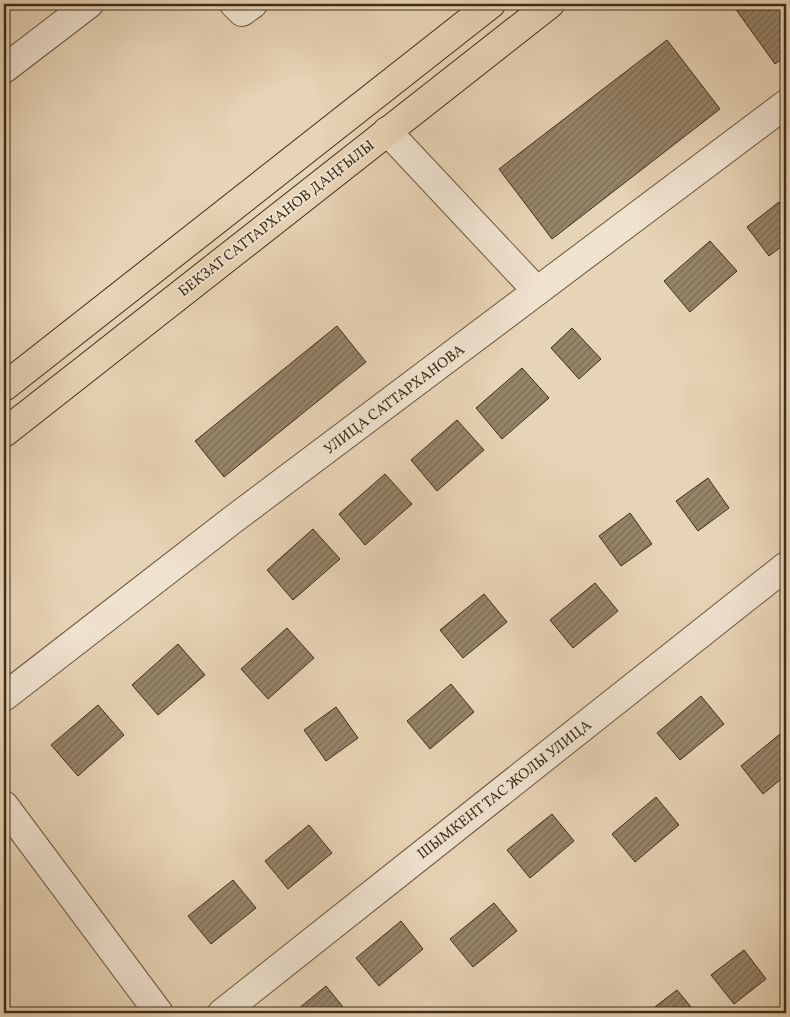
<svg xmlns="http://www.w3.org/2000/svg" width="790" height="1017" viewBox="0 0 790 1017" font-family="Vollkorn,serif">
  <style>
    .building { fill: url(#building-hatch); stroke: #3f2e17 }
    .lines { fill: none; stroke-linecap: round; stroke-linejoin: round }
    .minor-casing { stroke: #69573e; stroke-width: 30 }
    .major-casing { stroke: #3f2e17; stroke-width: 30 }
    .minor { stroke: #efe2cf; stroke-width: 28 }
    .major { stroke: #e7d3b5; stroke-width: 28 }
    .labels { text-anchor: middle; stroke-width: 4; stroke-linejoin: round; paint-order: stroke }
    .street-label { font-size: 15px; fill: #3f2e17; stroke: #efe2cf }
  </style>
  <defs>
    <pattern id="building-hatch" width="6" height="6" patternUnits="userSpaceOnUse" patternTransform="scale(1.25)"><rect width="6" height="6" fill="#968469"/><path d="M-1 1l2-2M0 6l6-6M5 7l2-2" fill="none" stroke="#7c6c55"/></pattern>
  </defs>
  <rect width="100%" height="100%" fill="#e7d3b5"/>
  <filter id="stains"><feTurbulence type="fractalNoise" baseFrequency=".004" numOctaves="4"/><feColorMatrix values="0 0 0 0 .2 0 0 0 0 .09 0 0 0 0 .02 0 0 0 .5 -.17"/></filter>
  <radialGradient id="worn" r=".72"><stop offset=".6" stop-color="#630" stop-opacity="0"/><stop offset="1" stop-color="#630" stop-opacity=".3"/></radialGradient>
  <!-- building -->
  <g class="building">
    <path d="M 732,4 L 786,4 L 786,56 L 775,64 Z"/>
    <path d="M 667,40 L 720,109 L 552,239 L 499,169 Z"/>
    <path d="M 779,202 L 786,211 L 786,243 L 769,256 L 747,227 Z"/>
    <path d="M 710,241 L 737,271 L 690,312 L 664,281 Z"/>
    <path d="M 337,326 L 366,362 L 224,477 L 195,441 Z"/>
    <path d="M 572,328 L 601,359 L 579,379 L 551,348 Z"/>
    <path d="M 522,368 L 549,398 L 502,439 L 476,408 Z"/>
    <path d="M 457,420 L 484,450 L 437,491 L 411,460 Z"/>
    <path d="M 385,474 L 412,504 L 365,545 L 339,514 Z"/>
    <path d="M 708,478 L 729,508 L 698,531 L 676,501 Z"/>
    <path d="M 630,513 L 652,544 L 621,566 L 599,536 Z"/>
    <path d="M 313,529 L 340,559 L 293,600 L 267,570 Z"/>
    <path d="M 595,583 L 618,611 L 573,648 L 550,620 Z"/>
    <path d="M 484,594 L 507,622 L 463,658 L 440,630 Z"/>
    <path d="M 287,628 L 314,658 L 268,699 L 241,669 Z"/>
    <path d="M 786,628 L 786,639 L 781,633 Z"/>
    <path d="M 178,644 L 205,675 L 158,715 L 132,685 Z"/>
    <path d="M 451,684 L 474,712 L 430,749 L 407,721 Z"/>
    <path d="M 701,696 L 724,724 L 680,760 L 657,733 Z"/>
    <path d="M 98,705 L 124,735 L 78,776 L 51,745 Z"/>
    <path d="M 336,707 L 358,738 L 326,761 L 304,730 Z"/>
    <path d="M 785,730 L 786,731 L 786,775 L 763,794 L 741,766 Z"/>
    <path d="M 656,797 L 679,825 L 635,862 L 612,834 Z"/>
    <path d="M 552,814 L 574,841 L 530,878 L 507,850 Z"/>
    <path d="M 309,825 L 332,853 L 288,889 L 265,861 Z"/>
    <path d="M 233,880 L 256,908 L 211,944 L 188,916 Z"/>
    <path d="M 494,903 L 517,931 L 473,967 L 450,939 Z"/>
    <path d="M 401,921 L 423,949 L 379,986 L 356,958 Z"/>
    <path d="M 744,950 L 766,979 L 734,1004 L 711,975 Z"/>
    <path d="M 326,986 L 348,1013 L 293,1013 Z"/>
    <path d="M 677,990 L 696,1013 L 647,1013 Z"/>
  </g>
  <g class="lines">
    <!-- minor casing -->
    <g class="minor-casing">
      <g id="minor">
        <path d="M 234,4 L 242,12 L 253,4"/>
        <path d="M 4,69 L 89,4"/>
        <path d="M 387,131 L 537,291"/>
        <path d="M 4,697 L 235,518 L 786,104"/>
        <path d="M 4,805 L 159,1013"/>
        <path d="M 222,1013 L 786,566"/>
      </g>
    </g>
    <!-- major casing -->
    <g class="major-casing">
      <g id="major">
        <path d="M 4,387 L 491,4"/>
        <path d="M 4,433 L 550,4"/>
      </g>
    </g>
    <!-- minor -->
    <use href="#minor" class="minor"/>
    <!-- major -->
    <use href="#major" class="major"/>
  </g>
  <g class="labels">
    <!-- street labels -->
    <g class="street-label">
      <text transform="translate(276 218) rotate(-38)" y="5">БЕКЗАТ САТТАРХАНОВ ДАҢҒЫЛЫ</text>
      <text transform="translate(394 399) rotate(-37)" y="5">УЛИЦА САТТАРХАНОВА</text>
      <text transform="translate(504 789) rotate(-38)" y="5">ШЫМКЕНТ ТАС ЖОЛЫ УЛИЦА</text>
    </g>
  </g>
  <!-- margin -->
  <rect width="790" height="1017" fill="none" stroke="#e7d3b5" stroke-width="20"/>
  <rect x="5" y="5" width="780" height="1007" fill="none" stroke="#3f2e17" stroke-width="2.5"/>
  <rect x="10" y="10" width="770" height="997" fill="none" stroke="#3f2e17"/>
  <rect width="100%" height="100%" filter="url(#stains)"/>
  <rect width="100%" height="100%" fill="url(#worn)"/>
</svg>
